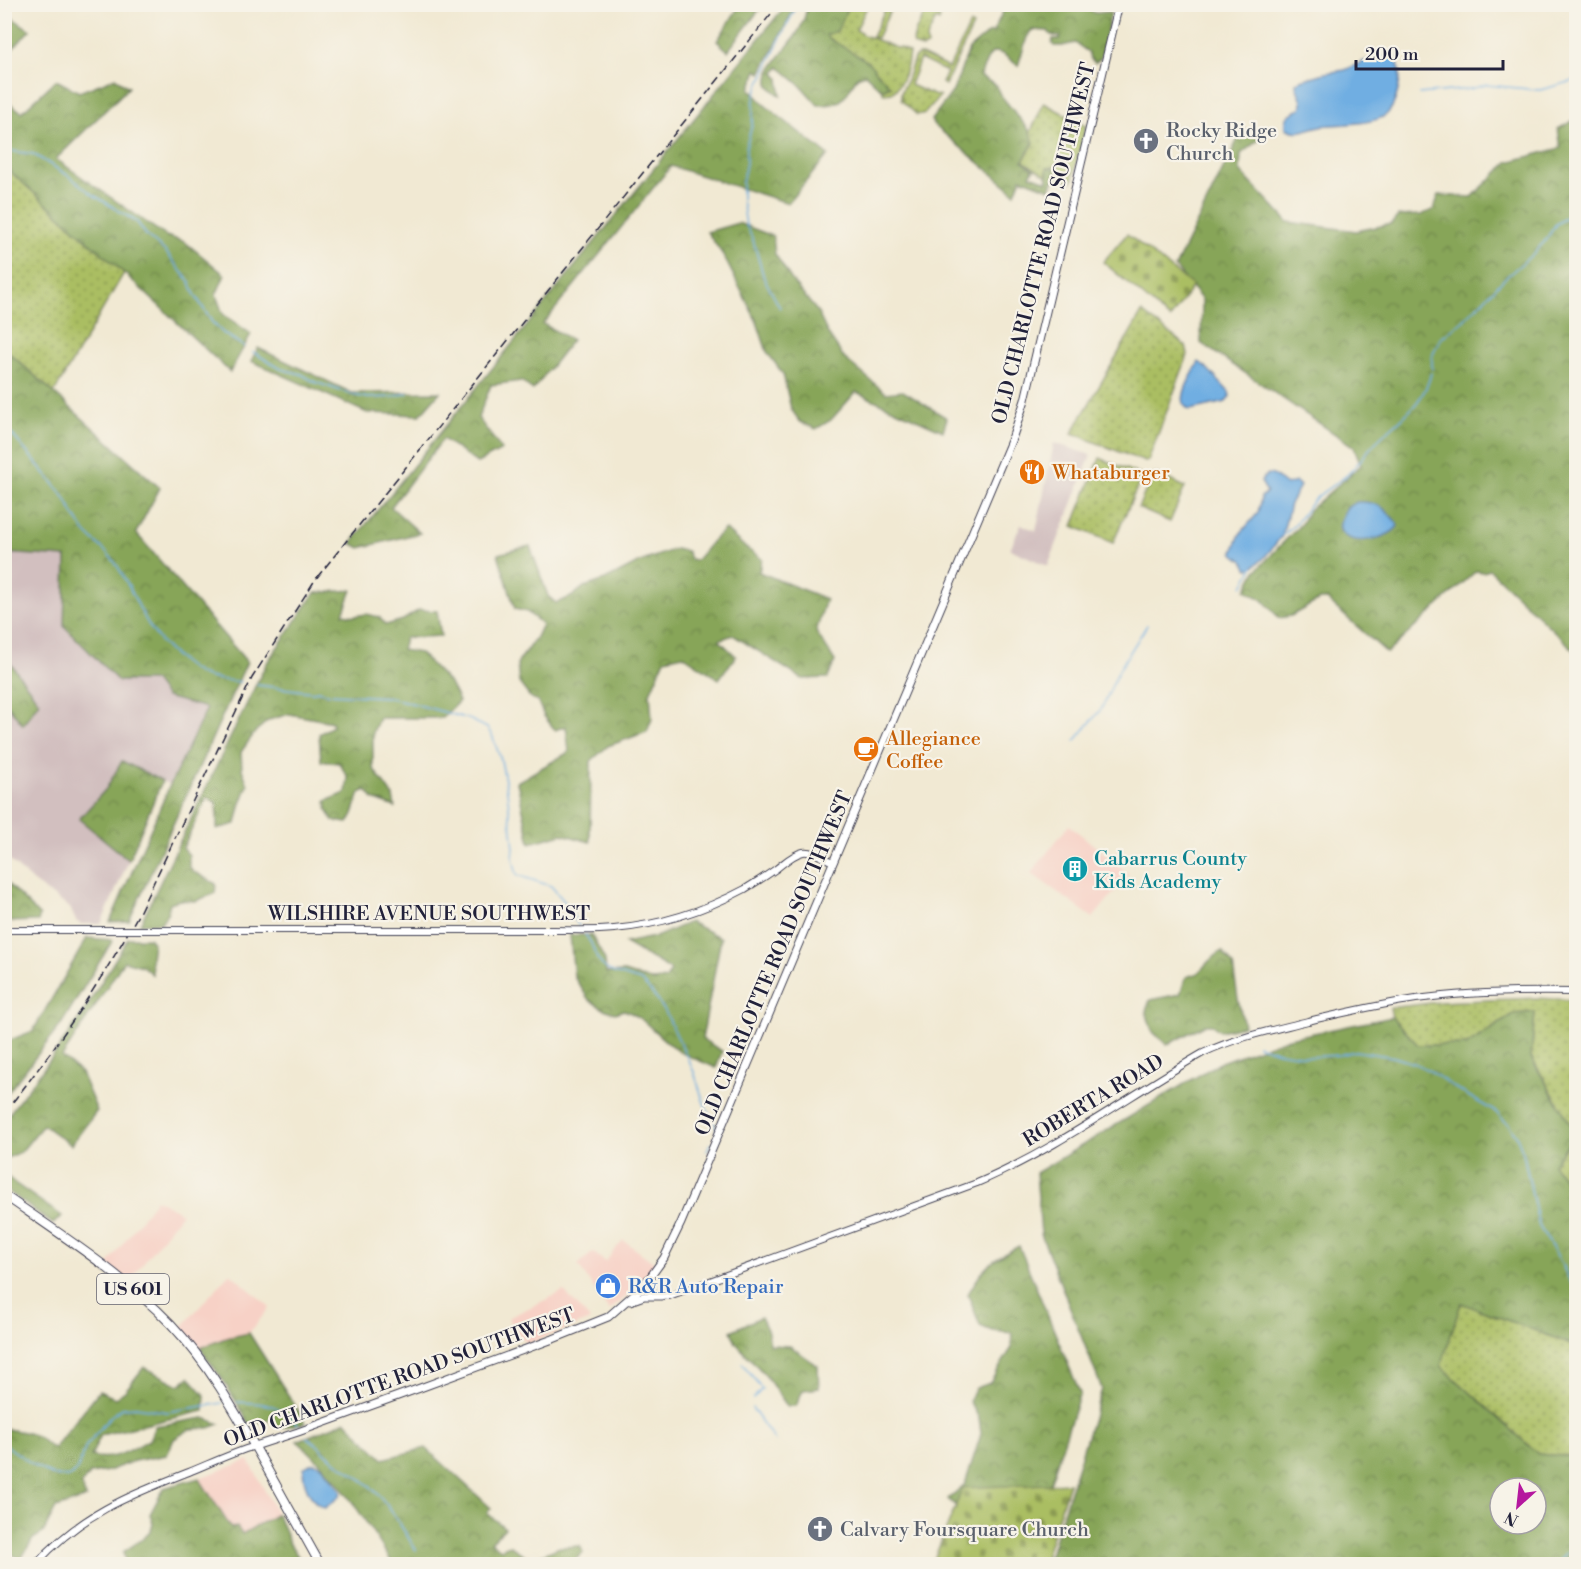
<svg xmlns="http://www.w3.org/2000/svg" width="1581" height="1569" viewBox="0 0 1581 1569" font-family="'Libre Bodoni',serif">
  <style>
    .built { fill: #f7d1c6 }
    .industrial { fill: #d2bfbf }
    .grass { fill: url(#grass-dots); stroke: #66704e; stroke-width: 1.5 }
    .forest { fill: url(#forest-crowns); stroke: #54644a; stroke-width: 1.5; fill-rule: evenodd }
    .cemetery { fill: url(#cemetery-stones); stroke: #66704e; stroke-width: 1.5 }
    .water { fill: #70aee2; stroke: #49688e; stroke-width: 1.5 }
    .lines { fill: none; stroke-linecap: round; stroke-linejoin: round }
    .stream { stroke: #70aee2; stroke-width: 1.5 }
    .tertiary-casing { stroke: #414052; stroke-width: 8 }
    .secondary-casing { stroke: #414052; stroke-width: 9 }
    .trunk-casing { stroke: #414052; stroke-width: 10 }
    .tertiary { stroke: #fff; stroke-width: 6 }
    .secondary { stroke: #fff; stroke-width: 7 }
    .trunk { stroke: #fff; stroke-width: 8 }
    .rail { stroke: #22223b; stroke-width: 1.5; stroke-dasharray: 9 4.5; stroke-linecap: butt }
    .tertiary-bridge-casing { stroke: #414052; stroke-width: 8; stroke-linecap: butt }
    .tertiary-bridge { stroke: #fff; stroke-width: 6 }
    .labels { text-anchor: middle; stroke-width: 4.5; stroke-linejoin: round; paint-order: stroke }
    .shield { fill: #f7f3e8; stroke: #62616f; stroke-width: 1.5 }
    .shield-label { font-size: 18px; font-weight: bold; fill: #22223b }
    .worship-label { font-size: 20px; fill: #5b616d; stroke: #f7f3e8; text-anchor: start }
    .street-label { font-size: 20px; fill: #22223b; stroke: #f7f3e8 }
    .food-label { font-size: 20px; fill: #c56008; stroke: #f7f3e8; text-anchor: start }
    .culture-label { font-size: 20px; fill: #0d838f; stroke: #f7f3e8; text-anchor: start }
    .shop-label { font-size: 20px; fill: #366cbe; stroke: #f7f3e8; text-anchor: start }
  </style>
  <defs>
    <pattern id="grass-dots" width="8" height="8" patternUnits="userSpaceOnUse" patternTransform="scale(1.5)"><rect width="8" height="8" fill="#aabe62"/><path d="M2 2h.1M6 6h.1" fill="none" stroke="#8a9a52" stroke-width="1.8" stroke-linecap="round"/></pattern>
    <pattern id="forest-crowns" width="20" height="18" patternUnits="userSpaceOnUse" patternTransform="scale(1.5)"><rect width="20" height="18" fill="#87a558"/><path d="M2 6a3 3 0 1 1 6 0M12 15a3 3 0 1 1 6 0" fill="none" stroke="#6e864a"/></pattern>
    <pattern id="cemetery-stones" width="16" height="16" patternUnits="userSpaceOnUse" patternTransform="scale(1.5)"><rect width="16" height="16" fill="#aabe62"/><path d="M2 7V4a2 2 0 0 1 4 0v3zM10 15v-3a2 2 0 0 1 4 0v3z" fill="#8a9a52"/></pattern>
  </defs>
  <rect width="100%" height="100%" fill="#f7f3e8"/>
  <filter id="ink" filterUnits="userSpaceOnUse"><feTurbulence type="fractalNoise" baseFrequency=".0167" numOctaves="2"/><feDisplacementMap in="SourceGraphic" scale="12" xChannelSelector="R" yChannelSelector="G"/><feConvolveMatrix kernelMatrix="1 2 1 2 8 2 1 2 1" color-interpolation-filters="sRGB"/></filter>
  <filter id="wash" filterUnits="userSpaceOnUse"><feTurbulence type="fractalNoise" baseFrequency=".008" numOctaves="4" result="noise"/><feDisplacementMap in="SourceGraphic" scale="24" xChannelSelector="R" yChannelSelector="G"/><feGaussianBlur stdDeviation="1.35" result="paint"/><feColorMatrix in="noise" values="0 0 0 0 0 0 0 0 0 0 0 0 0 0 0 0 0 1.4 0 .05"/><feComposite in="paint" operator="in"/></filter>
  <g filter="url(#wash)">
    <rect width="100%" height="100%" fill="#f1e9d3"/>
    <!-- built -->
    <g class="built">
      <path d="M 1069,825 L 1129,874 L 1093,918 L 1031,873 Z"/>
      <path d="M 156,1199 L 182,1213 L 129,1281 L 108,1264 Z"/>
      <path d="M 623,1240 L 656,1264 L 641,1284 L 609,1311 L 578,1265 L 593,1252 L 605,1262 Z"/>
      <path d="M 230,1273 L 270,1307 L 249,1333 L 226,1338 L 200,1348 L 181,1328 Z"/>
      <path d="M 564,1291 L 590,1320 L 527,1344 L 508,1318 Z"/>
      <path d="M 249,1460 L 277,1514 L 242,1534 L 231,1528 L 199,1478 Z"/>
    </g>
    <!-- industrial -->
    <g class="industrial">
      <path d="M 1054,443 L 1091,455 L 1048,566 L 1010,549 L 1021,524 L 1036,531 Z"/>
      <path d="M 5,553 L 66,556 L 118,681 L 154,681 L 166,697 L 207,708 L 170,785 L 122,761 L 106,789 L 79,818 L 129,860 L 101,924 L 81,924 L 76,921 L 70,908 L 33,882 L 5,856 L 5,702 L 23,725 L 38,702 L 5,656 Z"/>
    </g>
    <!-- grass -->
    <g class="grass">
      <path d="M 849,5 L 868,5 L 856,30 L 861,32 L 861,34 L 897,48 L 900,48 L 909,53 C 908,66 903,85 892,93 L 884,94 L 882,90 L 890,86 L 828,38 L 825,34 L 837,30 Z"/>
      <path d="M 887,5 L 893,5 L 877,38 L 872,37 Z"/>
      <path d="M 931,12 L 937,14 L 940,18 L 939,21 L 936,19 L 926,40 L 928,45 L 923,48 C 920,47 916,47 914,45 C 910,39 922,18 925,13 Z"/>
      <path d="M 970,24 L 973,26 L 945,85 L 942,83 L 947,72 L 920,59 L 910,85 L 936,96 L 938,95 L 940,96 L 925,113 L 917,115 L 901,100 L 901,93 L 908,77 L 914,58 L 918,55 L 922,55 L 949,68 Z"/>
      <path d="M 1044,103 L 1086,126 L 1072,181 L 1054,180 L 1056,174 L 1047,168 L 1047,176 L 1023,161 L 1034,143 L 1030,133 Z"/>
      <path d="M 5,167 L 124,273 L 54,393 L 5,349 Z"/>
      <path d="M 1142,312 L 1186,346 L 1188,355 L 1148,461 L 1145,462 L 1072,433 Z"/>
      <path d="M 1100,458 L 1142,476 L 1113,543 L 1073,526 Z"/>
      <path d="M 1156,474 L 1185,487 L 1170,522 L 1138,508 L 1152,476 Z"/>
      <path d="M 1536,998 L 1576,1000 L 1576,1195 L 1553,1164 L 1576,1133 L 1531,1057 L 1535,1012 L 1514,1014 L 1467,1045 L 1418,1045 L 1392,1017 L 1390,1008 L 1439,1002 Z"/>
      <path d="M 1461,1302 L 1576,1346 L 1576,1457 L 1538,1454 L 1441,1366 Z"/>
    </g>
    <!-- forest -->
    <g class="forest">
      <path d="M 740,5 L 763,5 L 728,51 L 717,41 Z"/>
      <path d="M 786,5 L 793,5 L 795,7 L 761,73 L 757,70 L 750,89 L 766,106 L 828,155 L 788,203 L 671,166 L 543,324 L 572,340 L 533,390 L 521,381 L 491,385 L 478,418 L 502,450 L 477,463 L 443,439 L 391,507 L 420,533 L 360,548 L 351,543 Z"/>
      <path d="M 807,5 L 849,5 L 837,31 L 826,35 L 828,38 L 867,61 L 890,86 L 882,90 L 865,74 L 857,77 C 845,97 844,106 818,105 L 800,85 L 779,67 L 775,73 L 779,78 L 781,96 C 776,92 770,89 768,83 C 765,70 789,46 796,35 C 802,26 806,15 807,5 Z"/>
      <path d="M 1006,5 L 1087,5 C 1094,18 1099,11 1111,12 L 1101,58 L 1095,63 L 1090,58 L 1088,52 L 1075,43 L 1062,46 L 1054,46 L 1052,43 L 1053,39 L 1060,39 L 1061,37 L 1051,35 L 1048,31 L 1032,30 L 1027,37 L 1018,66 C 992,44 992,48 980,76 L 997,86 L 999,93 L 1029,130 L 1034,142 L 1023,161 L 1034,169 L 1030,175 L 1048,181 L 1047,168 L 1054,167 L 1056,174 L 1050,189 L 1021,178 L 1015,193 L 934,125 L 931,120 L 953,91 L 969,49 L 988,33 L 993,32 Z"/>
      <path d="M 5,13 L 30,30 L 5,57 Z"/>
      <path d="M 115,78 L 129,87 L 56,159 L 166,236 L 185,242 L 225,275 L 216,295 L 223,314 L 251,334 L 230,372 L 124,273 L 5,167 L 5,101 L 22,112 L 56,80 L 79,92 Z"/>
      <path d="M 1576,119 L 1576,652 L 1490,570 L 1483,572 L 1476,571 L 1387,653 L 1327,600 L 1319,600 L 1291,616 L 1279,618 L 1263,600 L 1246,590 L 1255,572 L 1301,524 L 1308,511 L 1361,465 L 1354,447 L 1201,343 L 1202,300 L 1175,267 L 1243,129 L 1261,138 L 1241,154 L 1240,171 L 1288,222 L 1356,231 L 1391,224 L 1398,216 L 1421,215 L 1433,210 L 1439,195 L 1472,197 L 1508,162 L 1561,148 L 1558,129 Z"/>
      <path d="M 738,223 L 773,236 L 775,254 L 795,285 L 817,311 L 828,334 L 844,358 L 886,393 L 903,391 L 947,418 L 943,431 L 856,392 L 831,420 L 816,429 L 800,422 L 791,409 L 783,374 L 767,352 L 757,322 L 723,255 L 707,232 Z"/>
      <path d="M 258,348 L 352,393 L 440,392 L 420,415 L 367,413 L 251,361 Z"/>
      <path d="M 5,349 L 160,488 L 136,533 L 247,662 L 129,921 L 110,922 L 170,785 L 207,708 L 166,697 L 154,681 L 118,681 L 64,626 L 66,557 L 5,553 Z"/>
      <path d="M 725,529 L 746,548 L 762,559 L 759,572 L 826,599 L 816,632 L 835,661 L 828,678 L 802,679 L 733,635 L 719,640 L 736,656 L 719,679 L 683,655 L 665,659 L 650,693 L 652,719 L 647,732 L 608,746 L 591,761 L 590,842 L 562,834 L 530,843 L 517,782 L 569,752 L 566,726 L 555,730 L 544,716 L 538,702 L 529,696 L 519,683 L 517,664 L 536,637 L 542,624 L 527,612 L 515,609 L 498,554 L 530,546 L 548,596 L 556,603 L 571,597 L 584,587 L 605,580 L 640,562 L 675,549 L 687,551 L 690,559 L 696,560 L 712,541 Z"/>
      <path d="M 352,590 L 343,614 L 355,616 L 366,614 L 379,617 L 386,625 L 403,620 L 419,610 L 437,611 L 441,636 L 405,638 L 402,650 L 420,653 L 450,684 L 459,701 L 442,718 L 379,718 L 373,732 L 373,768 L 393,796 L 395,807 L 373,799 L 366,790 L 360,793 L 353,814 L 348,823 L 333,821 L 327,809 L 326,801 L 346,793 L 348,777 L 339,763 L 321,761 L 319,734 L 333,726 L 332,722 L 289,714 L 269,720 L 256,731 L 241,752 L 242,769 L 248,785 L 240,806 L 236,824 L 217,829 L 217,803 L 207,797 L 183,848 L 189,855 L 189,866 L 194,872 L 216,884 L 215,893 L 196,901 L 179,900 L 170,903 L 167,914 L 161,923 L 140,924 L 266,664 L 315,593 Z"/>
      <path d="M 5,656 L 39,702 L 23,725 L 5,702 Z"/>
      <path d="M 122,761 L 162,781 L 129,860 L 79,819 L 106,789 Z"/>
      <path d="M 4,880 L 40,916 L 38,921 L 5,922 Z"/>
      <path d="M 690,922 L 721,938 L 702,1039 L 722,1051 L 716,1068 C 703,1061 689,1058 677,1050 C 664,1041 653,1029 641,1019 C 636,1015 629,1012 624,1010 L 615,1013 L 604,1009 L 589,1000 L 574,977 L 570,935 L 592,935 L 594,940 L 605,960 L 606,973 L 624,972 L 653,981 L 666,979 L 671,970 L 625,943 L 658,936 Z"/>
      <path d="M 87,938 L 113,940 L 60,1026 L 5,1096 L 5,1042 L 33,1031 Z"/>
      <path d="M 128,938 L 150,938 L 153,943 L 151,958 L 152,974 L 142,966 L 124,961 L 62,1057 L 81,1073 L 97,1111 L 71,1145 L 43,1125 L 21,1152 L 5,1159 L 5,1119 L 56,1052 L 84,1011 Z"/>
      <path d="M 1222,951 L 1233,965 L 1238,999 L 1244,1026 L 1220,1031 L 1212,1025 L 1204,1025 L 1167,1045 L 1152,1031 L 1146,1011 L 1150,1000 L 1180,994 L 1186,977 L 1198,973 L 1209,961 Z"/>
      <path d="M 1535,1012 L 1531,1058 L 1576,1133 L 1553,1164 L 1576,1195 L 1576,1346 L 1461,1303 L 1441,1366 L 1538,1454 L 1576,1457 L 1576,1564 L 1047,1564 L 1102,1389 L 1041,1234 L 1036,1173 L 1221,1062 L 1289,1038 L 1392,1017 L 1418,1045 L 1467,1045 L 1514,1014 ZM 1500,1488 L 1536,1488 L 1536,1524 L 1500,1524 Z"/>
      <path d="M 4,1174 L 16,1184 L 62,1216 L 53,1224 L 5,1189 Z"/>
      <path d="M 1019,1246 L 1080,1393 L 1042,1508 L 961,1511 L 948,1499 L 965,1484 L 981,1434 L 979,1418 L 969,1401 L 976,1388 L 990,1383 L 1011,1349 L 1013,1333 L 992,1331 L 980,1326 L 968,1294 C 984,1266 990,1261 1019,1246 Z"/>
      <path d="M 761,1317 L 768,1332 L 770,1345 L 790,1346 L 818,1366 L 819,1388 L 803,1390 L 796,1406 L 787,1406 L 766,1376 L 736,1343 L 731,1331 Z"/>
      <path d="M 249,1333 L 306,1423 L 278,1428 L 269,1420 L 250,1425 L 221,1377 L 200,1348 L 226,1338 Z"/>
      <path d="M 144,1367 L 179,1385 L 189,1377 L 205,1395 L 204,1411 L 101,1435 L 91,1456 C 114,1462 130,1450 149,1440 L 155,1426 L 204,1418 L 220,1424 L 209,1428 L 190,1429 L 174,1439 L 167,1455 L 134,1461 L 108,1471 L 90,1474 L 81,1484 L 86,1498 L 56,1508 L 43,1533 L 33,1539 L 21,1559 L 5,1551 L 5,1429 C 14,1430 29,1432 38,1437 C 44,1441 47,1446 54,1448 L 99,1391 L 115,1398 L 125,1391 Z"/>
      <path d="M 346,1421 L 383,1459 L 426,1448 L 491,1508 L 487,1513 L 505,1528 L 491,1542 L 501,1549 L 509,1545 L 531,1559 L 560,1547 L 580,1546 L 583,1552 L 571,1564 L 393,1564 C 366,1521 337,1474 297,1441 Z"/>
      <path d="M 199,1478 L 231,1528 L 237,1527 L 242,1534 L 277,1514 L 287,1536 L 288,1541 L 303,1564 L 126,1564 L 123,1552 L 144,1538 L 151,1531 L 153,1524 L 150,1514 L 164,1488 Z"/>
    </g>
    <!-- cemetery -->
    <g class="cemetery">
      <path d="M 1127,234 L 1193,286 L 1170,319 L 1103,262 Z"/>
      <path d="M 1069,1483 L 1043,1564 L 932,1564 L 963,1488 Z"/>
    </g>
    <!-- water -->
    <g class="water">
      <path d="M 1390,56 L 1396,58 C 1401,68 1401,79 1398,90 C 1396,99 1393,109 1386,115 C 1373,125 1337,124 1321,126 C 1308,128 1299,136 1286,128 C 1284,114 1292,114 1301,108 C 1305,98 1296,93 1296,83 L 1301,80 L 1325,73 L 1345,70 L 1365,61 Z"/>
      <path d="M 1199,362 L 1205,366 L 1229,392 L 1230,396 L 1226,402 L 1190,410 C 1173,403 1193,373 1199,362 Z"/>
      <path d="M 1268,474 L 1273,475 L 1286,485 L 1296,482 L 1300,486 L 1290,504 L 1282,536 L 1264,558 L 1253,567 L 1248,569 C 1245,566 1246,564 1243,561 C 1239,557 1235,556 1233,552 L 1240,534 L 1258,513 L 1261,497 L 1267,492 L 1261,482 L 1263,478 Z"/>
      <path d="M 1357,502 C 1378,501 1385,508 1397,523 L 1398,526 C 1390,539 1352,547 1342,533 C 1336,526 1343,514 1347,507 Z"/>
      <path d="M 315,1463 L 322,1466 L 341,1491 L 340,1496 L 325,1508 C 311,1504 301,1481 304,1468 L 310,1464 Z"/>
    </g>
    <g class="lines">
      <!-- stream -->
      <g class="stream">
        <path d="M 1419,94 L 1470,89 L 1486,85 L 1540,90 L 1570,82 L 1576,78"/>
        <path d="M 4,150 L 33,154 L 69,176 L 92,194 L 137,222 L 147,236 L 166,252 L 180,270 L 190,282 L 195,295 L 212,322 L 223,333 L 245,347"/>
        <path d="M 780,308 L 764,278 L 753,240 L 746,225 L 742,200 L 742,183 L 746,163 L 746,147 L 752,125 L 754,99 L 758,87 L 782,35 L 798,4"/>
        <path d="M 253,352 L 281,369 L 301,374 L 315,382 L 353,395 L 368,398 L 392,397 L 408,393"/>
        <path d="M 1432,369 L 1432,357 L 1435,349 L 1441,338 L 1463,321 L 1505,278 L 1534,253 L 1545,241 L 1556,224 L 1576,211"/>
        <path d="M 4,425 L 60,491 C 70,504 75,521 87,534 C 98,545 110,553 118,567 C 138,599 144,629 174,655 C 184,663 192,671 204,676 C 216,680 229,680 240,682"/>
        <path d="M 1282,535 C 1296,528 1304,510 1315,499 C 1325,489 1338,483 1348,474 C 1359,464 1367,450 1378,440 C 1399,420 1425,403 1431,373"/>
        <path d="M 1243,586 L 1253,567 L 1252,566"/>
        <path d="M 257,685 L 313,692 L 318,691 L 330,694 L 386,697 L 404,701 L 469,719 L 487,728 L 492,735 L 501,760 L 507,791 L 514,848 L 513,858 L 517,875 L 551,886 L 564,901 L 579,926"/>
        <path d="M 1075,741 L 1102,708 L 1119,670 L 1147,625"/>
        <path d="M 585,934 L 591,943 L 597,958 L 602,965 L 608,970 L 615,973 L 641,981 L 652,993 L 665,1011 L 694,1072 L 704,1103 L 717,1129 L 716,1131"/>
        <path d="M 1258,1045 L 1279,1052 L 1311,1057 L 1339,1055 L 1355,1051 L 1394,1057 L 1416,1064 L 1430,1071 L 1455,1088 L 1497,1113 L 1509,1125 L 1516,1135 L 1523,1152 L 1539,1226 L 1558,1257 L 1570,1281 L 1576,1288"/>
        <path d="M 707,1151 L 711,1144"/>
        <path d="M 742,1363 L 762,1389 L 753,1399"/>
        <path d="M 237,1402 C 265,1404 279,1402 298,1425"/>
        <path d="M 752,1408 L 775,1441"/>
        <path d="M 307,1437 C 317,1443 325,1453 335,1461 C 347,1470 362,1478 373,1489 C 390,1506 403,1529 416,1550"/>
        <path d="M 4,1444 L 35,1466 L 54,1476 L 68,1477 L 72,1475 L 77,1470 L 86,1446 L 111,1416 L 122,1408 L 136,1407 L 167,1412 L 222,1403"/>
        <path d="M 1557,1564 L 1576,1542"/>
      </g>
    </g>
  </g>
  <g filter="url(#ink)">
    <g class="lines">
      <!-- tertiary casing -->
      <g class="tertiary-casing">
        <g id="tertiary">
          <path d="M 4,930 L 106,930"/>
          <path d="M 146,930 L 554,930 C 574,930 594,931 614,929 C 659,925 704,911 745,889 C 755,883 766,876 776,869 C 784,863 793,854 803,852 C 812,850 825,859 833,862"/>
          <path d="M 643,1285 L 657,1295 L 669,1296 L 977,1183 C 1057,1149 1128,1096 1203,1053 C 1237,1037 1273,1030 1308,1021 C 1344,1013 1380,1004 1416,999 C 1469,992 1524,991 1576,992"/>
          <path d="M 36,1564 C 81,1514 128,1496 189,1472 C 211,1463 232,1453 255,1446"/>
        </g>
      </g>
      <!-- secondary casing -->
      <g class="secondary-casing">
        <g id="secondary">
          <path d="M 630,1301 L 644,1296 L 661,1296"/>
          <path d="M 255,1446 L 298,1432 L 420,1388 L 553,1339 L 608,1317 L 641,1288 L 651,1276 L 664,1258 L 681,1223 L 1013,436 L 1025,400 L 1119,4"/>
        </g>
      </g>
      <!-- trunk casing -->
      <g class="trunk-casing">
        <path id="trunk" d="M 4,1195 C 60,1234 124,1275 171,1324 C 208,1363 234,1409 260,1456 C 280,1492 300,1528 320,1564"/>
      </g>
      <!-- tertiary -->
      <use href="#tertiary" class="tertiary"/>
      <!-- secondary -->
      <use href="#secondary" class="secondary"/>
      <!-- trunk -->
      <use href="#trunk" class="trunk"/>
      <!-- rail -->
      <path class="rail" d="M 4,1113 C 54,1051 99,985 138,915 L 252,678 L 315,580 L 779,4"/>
      <!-- tertiary-bridge casing -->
      <g class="tertiary-bridge-casing">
        <path id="tertiary-bridge" d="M 106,930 L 146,930"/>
      </g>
      <!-- tertiary-bridge -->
      <use href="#tertiary-bridge" class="tertiary-bridge"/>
    </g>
  </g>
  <!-- icons -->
  <defs>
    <g id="church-disc" transform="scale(1.35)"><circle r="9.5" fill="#6b7280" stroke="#f7f3e8"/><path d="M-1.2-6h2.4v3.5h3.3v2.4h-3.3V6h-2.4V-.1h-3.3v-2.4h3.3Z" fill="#fff"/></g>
    <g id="restaurant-disc" transform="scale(1.35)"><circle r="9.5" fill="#e8710a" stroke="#f7f3e8"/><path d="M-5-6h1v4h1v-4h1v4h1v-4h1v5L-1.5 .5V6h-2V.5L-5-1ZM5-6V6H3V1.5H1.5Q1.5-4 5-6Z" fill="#fff"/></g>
    <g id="cafe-disc" transform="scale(1.35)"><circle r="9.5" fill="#e8710a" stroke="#f7f3e8"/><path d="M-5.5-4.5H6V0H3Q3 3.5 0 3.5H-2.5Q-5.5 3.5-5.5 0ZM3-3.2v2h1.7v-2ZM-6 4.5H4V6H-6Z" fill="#fff"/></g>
    <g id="building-disc" transform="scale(1.35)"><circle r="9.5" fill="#0f9aa8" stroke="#f7f3e8"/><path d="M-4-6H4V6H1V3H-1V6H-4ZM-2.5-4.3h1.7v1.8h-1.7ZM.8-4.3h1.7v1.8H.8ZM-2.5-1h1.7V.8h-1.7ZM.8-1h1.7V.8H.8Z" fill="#fff"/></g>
    <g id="shop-disc" transform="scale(1.35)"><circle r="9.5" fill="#3f7fe0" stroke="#f7f3e8"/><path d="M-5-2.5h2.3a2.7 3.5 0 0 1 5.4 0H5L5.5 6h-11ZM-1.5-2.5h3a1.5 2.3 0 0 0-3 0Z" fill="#fff"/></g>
  </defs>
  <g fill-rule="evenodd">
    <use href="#church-disc" x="1146" y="141"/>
    <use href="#restaurant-disc" x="1032" y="472"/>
    <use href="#cafe-disc" x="866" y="749"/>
    <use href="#building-disc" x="1075" y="869"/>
    <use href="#shop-disc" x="608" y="1286"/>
    <use href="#church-disc" x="820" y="1529"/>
  </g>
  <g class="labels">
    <!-- shield labels -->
    <rect class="shield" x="97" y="1274" width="72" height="30" rx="4.5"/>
    <g class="shield-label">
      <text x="133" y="1295">US 601</text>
    </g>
    <!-- worship labels -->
    <g class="worship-label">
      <text x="1166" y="137">Rocky Ridge<tspan x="1166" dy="23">Church</tspan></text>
      <text x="840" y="1536">Calvary Foursquare Church</text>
    </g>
    <!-- street labels -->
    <g class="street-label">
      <text transform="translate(1043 243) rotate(-76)" y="7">OLD CHARLOTTE ROAD SOUTHWEST</text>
      <text x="429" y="920">WILSHIRE AVENUE SOUTHWEST</text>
      <text transform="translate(773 963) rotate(-67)" y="7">OLD CHARLOTTE ROAD SOUTHWEST</text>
      <text transform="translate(1093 1100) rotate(-31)" y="7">ROBERTA ROAD</text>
      <text transform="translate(399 1377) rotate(-20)" y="7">OLD CHARLOTTE ROAD SOUTHWEST</text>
    </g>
    <!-- food labels -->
    <g class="food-label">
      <text x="1052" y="479">Whataburger</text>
      <text x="886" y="745">Allegiance<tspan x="886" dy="23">Coffee</tspan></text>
    </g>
    <!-- culture labels -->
    <g class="culture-label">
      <text x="1094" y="865">Cabarrus County<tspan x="1094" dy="23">Kids Academy</tspan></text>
    </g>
    <!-- shop labels -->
    <g class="shop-label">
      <text x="628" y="1293">R&amp;R Auto Repair</text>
    </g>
  </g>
  <!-- margin -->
  <rect width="1581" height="1569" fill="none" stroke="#f7f3e8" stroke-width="24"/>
  <!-- north arrow -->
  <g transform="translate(1518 1506) rotate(207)"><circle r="28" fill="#f7f3e8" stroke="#a29fa3" stroke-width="1.5"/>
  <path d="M0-4.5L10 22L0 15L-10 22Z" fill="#b5179e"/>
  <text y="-9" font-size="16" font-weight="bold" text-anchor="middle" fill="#22223b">N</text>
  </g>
  <!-- scale -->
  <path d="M1356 60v9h147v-9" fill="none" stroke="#22223b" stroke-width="3"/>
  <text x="1365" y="60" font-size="18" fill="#22223b" stroke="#f7f3e8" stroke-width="4.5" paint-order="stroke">200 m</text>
</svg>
